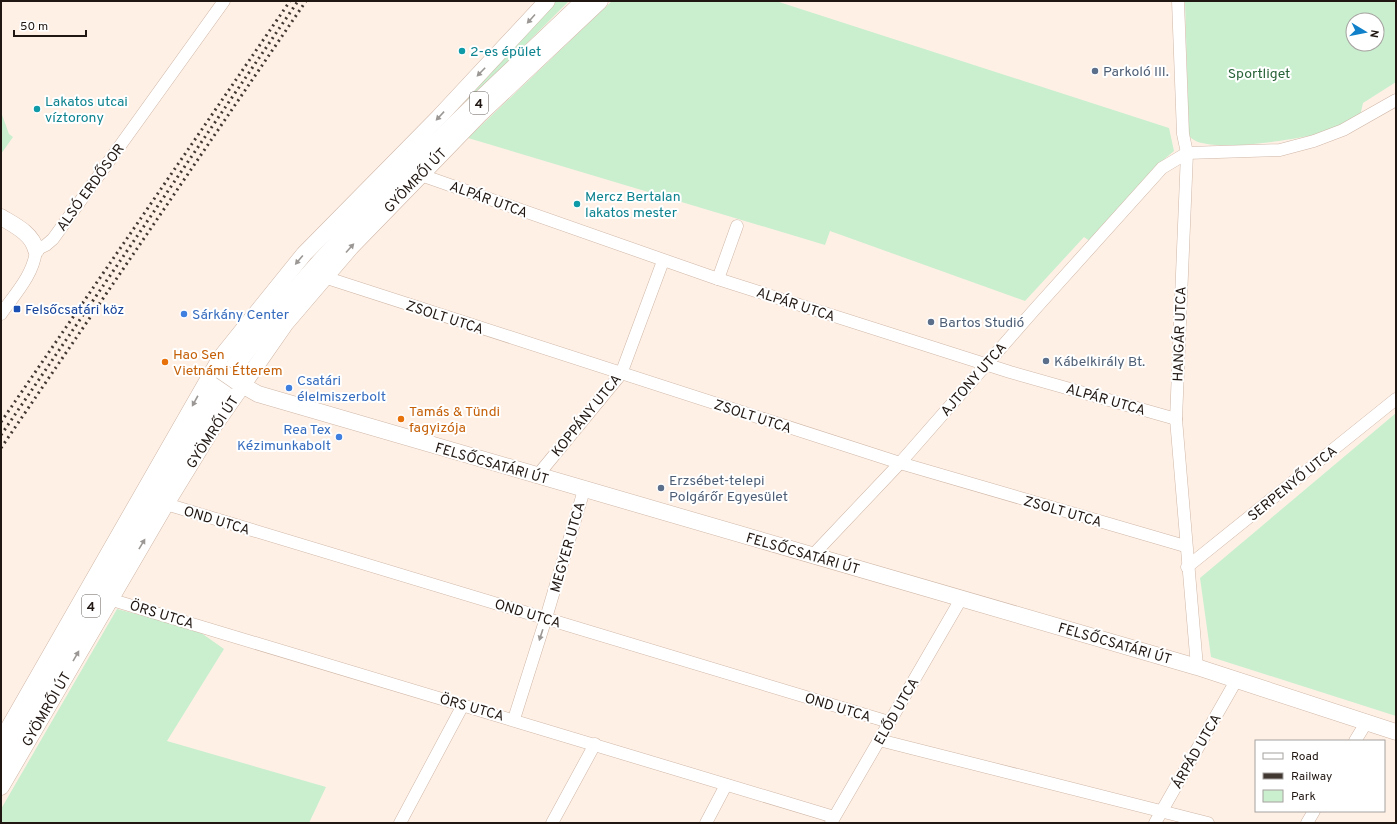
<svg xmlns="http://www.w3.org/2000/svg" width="1397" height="824" viewBox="0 0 1397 824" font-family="Overpass,sans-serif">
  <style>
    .green { fill: #c9efcf; fill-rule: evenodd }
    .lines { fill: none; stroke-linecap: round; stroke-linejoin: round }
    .street-casing { stroke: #cfb7a7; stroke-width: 13 }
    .secondary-casing { stroke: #cfb7a7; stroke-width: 17 }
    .primary-casing { stroke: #cfb7a7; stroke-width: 19 }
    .street { stroke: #fff; stroke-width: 12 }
    .secondary { stroke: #fff; stroke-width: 16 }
    .primary { stroke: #fff; stroke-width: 18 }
    .rail { stroke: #423832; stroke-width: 3; stroke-dasharray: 2 4; stroke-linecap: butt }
    .secondary-bridge-casing { stroke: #cfb7a7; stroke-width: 17; stroke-linecap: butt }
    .secondary-bridge { stroke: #fff; stroke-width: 16 }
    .oneway { fill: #9b9794 }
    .culture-dot { fill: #0f9aa8; stroke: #fff; stroke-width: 1.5 }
    .service-dot { fill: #5c6f8a; stroke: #fff; stroke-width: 1.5 }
    .transit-dot { fill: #1a4fb4; stroke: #fff; stroke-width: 1.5 }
    .shop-dot { fill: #3f7fe0; stroke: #fff; stroke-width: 1.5 }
    .food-dot { fill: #e8710a; stroke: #fff; stroke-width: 1.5 }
    .labels { text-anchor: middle; stroke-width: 4; stroke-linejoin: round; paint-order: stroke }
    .shield { fill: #fff; stroke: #635d59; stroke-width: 1 }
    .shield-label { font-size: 13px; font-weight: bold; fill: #201712 }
    .culture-label { font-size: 14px; fill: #0d838f; stroke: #fff; text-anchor: start }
    .service-label { font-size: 14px; fill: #4e5e75; stroke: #fff; text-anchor: start }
    .park-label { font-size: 14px; fill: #296338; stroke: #fff }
    .street-label { font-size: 14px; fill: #201712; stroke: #fff }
    .transit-label { font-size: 14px; fill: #164399; stroke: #fff; text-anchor: start }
    .shop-label { font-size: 14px; fill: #366cbe; stroke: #fff; text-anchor: start }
    .food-label { font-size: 14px; fill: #c56008; stroke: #fff; text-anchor: start }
  </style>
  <rect width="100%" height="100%" fill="#fff0e6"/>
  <!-- green -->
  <g class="green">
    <path d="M 553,1 L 569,1 L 467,103 L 465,102 Z"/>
    <path d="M 612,1 L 776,1 L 1169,128 L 1174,151 L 1162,161 L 1091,242 L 1084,237 L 1025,301 L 830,231 L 825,245 L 468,138 Z"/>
    <path d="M 1185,1 L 1396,1 L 1396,82 L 1363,103 L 1360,116 C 1349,121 1338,129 1326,132 C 1305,138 1199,157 1189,135 ZM 1353,20 L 1377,20 L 1377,44 L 1353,44 Z"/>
    <path d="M 1,112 L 9,134 L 13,137 L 1,154 Z"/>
    <path d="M 1396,413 L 1396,716 L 1211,657 L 1200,578 Z"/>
    <path d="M 117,609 L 197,630 L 224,649 L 167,741 L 326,787 L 309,823 L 1,823 L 1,809 Z"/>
  </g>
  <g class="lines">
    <!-- street casing -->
    <g class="street-casing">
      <g id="street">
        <path d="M 1178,1 L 1183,134 L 1187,153 L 1176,419 L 1197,667"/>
        <path d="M 421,175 L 718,279 L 1010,372 L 1176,419"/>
        <path d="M 324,277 L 900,463 L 1185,546"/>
        <path d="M 718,279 L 737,226"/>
        <path d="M 1,314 C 15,294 34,274 36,250 L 46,245 L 53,239 L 224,1"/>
        <path d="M 537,476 L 621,374 L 663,261"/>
        <path d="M 166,504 L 889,722"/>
        <path d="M 812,556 L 900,463 L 1035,309 L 1162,168 L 1187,153 L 1280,150 L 1314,141 L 1343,130 L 1396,100"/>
        <path d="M 1187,567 L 1396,399"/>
        <path d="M 109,599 L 834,817"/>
        <path d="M 514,719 L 546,618 L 584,490"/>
        <path d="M 879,740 L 1208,823"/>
        <path d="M 1355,741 L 1366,723"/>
        <path d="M 400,823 L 463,705"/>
        <path d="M 552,823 L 595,744"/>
        <path d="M 706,823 L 726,785"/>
        <path d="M 831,823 L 961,599"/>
        <path d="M 1155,823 L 1237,679"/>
        <path d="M 1307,823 L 1314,811"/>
      </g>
    </g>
    <!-- secondary casing -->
    <g class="secondary-casing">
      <g id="secondary">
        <path d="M 1,217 C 14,225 32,233 36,250"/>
        <path d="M 237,382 L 258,394 L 1197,667 L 1396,732"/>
        <path d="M 1,741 L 221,357 L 304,254 L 439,117 L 547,1"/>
        <path d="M 1,787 L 166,504 L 212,429 L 286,323 L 351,247 L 421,175 L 479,115 L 600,1"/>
      </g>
    </g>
    <!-- primary casing -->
    <g class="primary-casing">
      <path id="primary" d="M 1,763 C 54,670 107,577 162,486 C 191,437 218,386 253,342 C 351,217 470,111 585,1"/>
    </g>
    <!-- street -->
    <use href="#street" class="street"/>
    <!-- secondary -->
    <use href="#secondary" class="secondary"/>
    <!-- primary -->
    <use href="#primary" class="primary"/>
    <!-- rail -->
    <g class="rail">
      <path d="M 1,422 L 290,1"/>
      <path d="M 1,435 L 298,1"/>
      <path d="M 1,448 L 306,1"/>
    </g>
    <!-- secondary-bridge casing -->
    <g class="secondary-bridge-casing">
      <path id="secondary-bridge" d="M 221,371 L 237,382"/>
    </g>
    <!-- secondary-bridge -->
    <use href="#secondary-bridge" class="secondary-bridge"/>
  </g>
  <!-- one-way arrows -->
  <defs><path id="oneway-solid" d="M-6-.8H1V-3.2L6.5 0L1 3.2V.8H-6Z"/></defs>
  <g class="oneway">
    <use href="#oneway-solid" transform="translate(531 19) rotate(132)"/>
    <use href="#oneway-solid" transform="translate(481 72) rotate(134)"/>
    <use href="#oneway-solid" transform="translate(440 116) rotate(133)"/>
    <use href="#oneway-solid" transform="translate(350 248) rotate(-48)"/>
    <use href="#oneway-solid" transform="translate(299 260) rotate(130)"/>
    <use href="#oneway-solid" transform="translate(195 401) rotate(119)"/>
    <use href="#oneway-solid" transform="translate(142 544) rotate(-59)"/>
    <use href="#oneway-solid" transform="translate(541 635) rotate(108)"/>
    <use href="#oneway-solid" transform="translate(76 656) rotate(-60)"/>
  </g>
  <!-- markers -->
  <g class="culture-dot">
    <circle cx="462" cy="51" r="4"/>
    <circle cx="37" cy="109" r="4"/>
    <circle cx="577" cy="204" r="4"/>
  </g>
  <g class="service-dot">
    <circle cx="1095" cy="71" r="4"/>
    <circle cx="931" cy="322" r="4"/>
    <circle cx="1046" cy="361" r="4"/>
    <circle cx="661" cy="488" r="4"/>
  </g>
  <rect class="transit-dot" x="13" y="305" width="8" height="8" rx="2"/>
  <g class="shop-dot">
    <circle cx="184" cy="314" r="4"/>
    <circle cx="289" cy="388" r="4"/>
    <circle cx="339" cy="437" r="4"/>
  </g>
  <g class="food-dot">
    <circle cx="165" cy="362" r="4"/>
    <circle cx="401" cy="419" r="4"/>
  </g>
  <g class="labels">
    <!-- shield labels -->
    <g class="shield">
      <rect x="470" y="92" width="18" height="22" rx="3"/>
      <rect x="82" y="595" width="18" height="22" rx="3"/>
    </g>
    <g class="shield-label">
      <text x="479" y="108">4</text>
      <text x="91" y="611">4</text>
    </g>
    <!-- culture labels -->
    <g class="culture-label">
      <text x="470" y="56">2-es épület</text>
      <text x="45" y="106">Lakatos utcai<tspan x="45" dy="16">víztorony</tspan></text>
      <text x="585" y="201">Mercz Bertalan<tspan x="585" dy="16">lakatos mester</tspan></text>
    </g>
    <!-- service labels -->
    <g class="service-label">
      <text x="1103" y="76">Parkoló III.</text>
      <text x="939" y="327">Bartos Studió</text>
      <text x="1054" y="366">Kábelkirály Bt.</text>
      <text x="669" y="485">Erzsébet-telepi<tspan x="669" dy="16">Polgárőr Egyesület</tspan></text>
    </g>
    <!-- park labels -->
    <g class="park-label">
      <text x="1259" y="78">Sportliget</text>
    </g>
    <!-- street labels -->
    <g class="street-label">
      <text transform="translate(415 180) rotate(-46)" y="5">GYÖMRŐI ÚT</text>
      <text transform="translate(90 187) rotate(-54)" y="5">ALSÓ ERDŐSOR</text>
      <text transform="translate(489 199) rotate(20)" y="5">ALPÁR UTCA</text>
      <text transform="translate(796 304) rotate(18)" y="5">ALPÁR UTCA</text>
      <text transform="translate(445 317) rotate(18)" y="5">ZSOLT UTCA</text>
      <text transform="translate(1179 334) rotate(-88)" y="5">HANGÁR UTCA</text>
      <text transform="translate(973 379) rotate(-49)" y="5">AJTONY UTCA</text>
      <text transform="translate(1106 399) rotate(16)" y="5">ALPÁR UTCA</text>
      <text transform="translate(586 415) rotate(-51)" y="5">KOPPÁNY UTCA</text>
      <text transform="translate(753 416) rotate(18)" y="5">ZSOLT UTCA</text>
      <text transform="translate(212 432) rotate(-57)" y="5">GYÖMRŐI ÚT</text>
      <text transform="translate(492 463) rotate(16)" y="5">FELSŐCSATÁRI ÚT</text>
      <text transform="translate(1292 483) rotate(-39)" y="5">SERPENYŐ UTCA</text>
      <text transform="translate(1063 511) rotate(16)" y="5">ZSOLT UTCA</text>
      <text transform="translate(217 520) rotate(17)" y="5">OND UTCA</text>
      <text transform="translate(567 547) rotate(-74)" y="5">MEGYER UTCA</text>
      <text transform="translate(803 553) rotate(16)" y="5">FELSŐCSATÁRI ÚT</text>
      <text transform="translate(528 613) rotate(17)" y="5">OND UTCA</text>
      <text transform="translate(162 614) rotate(17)" y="5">ÖRS UTCA</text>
      <text transform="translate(1115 643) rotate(16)" y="5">FELSŐCSATÁRI ÚT</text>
      <text transform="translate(472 707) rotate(16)" y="5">ÖRS UTCA</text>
      <text transform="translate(838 707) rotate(17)" y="5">OND UTCA</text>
      <text transform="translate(46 709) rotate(-60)" y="5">GYÖMRŐI ÚT</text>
      <text transform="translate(896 711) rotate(-60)" y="5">ELŐD UTCA</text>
      <text transform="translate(1196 751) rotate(-60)" y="5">ÁRPÁD UTCA</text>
    </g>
    <!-- transit labels -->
    <g class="transit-label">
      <text x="25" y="314">Felsőcsatári köz</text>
    </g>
    <!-- shop labels -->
    <g class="shop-label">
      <text x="192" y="319">Sárkány Center</text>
      <text x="297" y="385">Csatári<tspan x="297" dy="16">élelmiszerbolt</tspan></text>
      <text x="331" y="434" text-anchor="end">Rea Tex<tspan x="331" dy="16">Kézimunkabolt</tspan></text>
    </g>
    <!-- food labels -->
    <g class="food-label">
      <text x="173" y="359">Hao Sen<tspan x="173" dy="16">Vietnámi Étterem</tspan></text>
      <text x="409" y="416">Tamás &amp; Tündi<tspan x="409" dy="16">fagyizója</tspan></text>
    </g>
  </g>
  <!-- border -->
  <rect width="1397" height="824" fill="none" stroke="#201712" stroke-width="4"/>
  <!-- legend -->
  <rect x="1255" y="740" width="130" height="72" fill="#ffffff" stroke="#a6a2a0"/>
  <rect x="1263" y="753" width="20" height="6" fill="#ffffff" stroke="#a6a2a0"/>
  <text x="1291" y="760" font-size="12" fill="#201712">Road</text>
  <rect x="1263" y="773" width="20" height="6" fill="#423832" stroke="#a6a2a0"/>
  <text x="1291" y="780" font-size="12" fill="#201712">Railway</text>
  <rect x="1263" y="790" width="20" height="12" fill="#c9efcf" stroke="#a6a2a0"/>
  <text x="1291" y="800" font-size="12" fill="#201712">Park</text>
  <!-- north arrow -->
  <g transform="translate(1365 32) rotate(100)"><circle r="19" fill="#ffffff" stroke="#a6a2a0"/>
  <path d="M0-3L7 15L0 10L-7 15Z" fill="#0f80c9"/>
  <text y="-6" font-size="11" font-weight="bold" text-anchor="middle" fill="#201712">N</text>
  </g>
  <!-- scale -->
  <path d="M14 30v6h72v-6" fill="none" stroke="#201712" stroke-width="2"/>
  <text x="20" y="30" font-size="12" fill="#201712" stroke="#ffffff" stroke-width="3" paint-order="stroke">50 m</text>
</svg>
